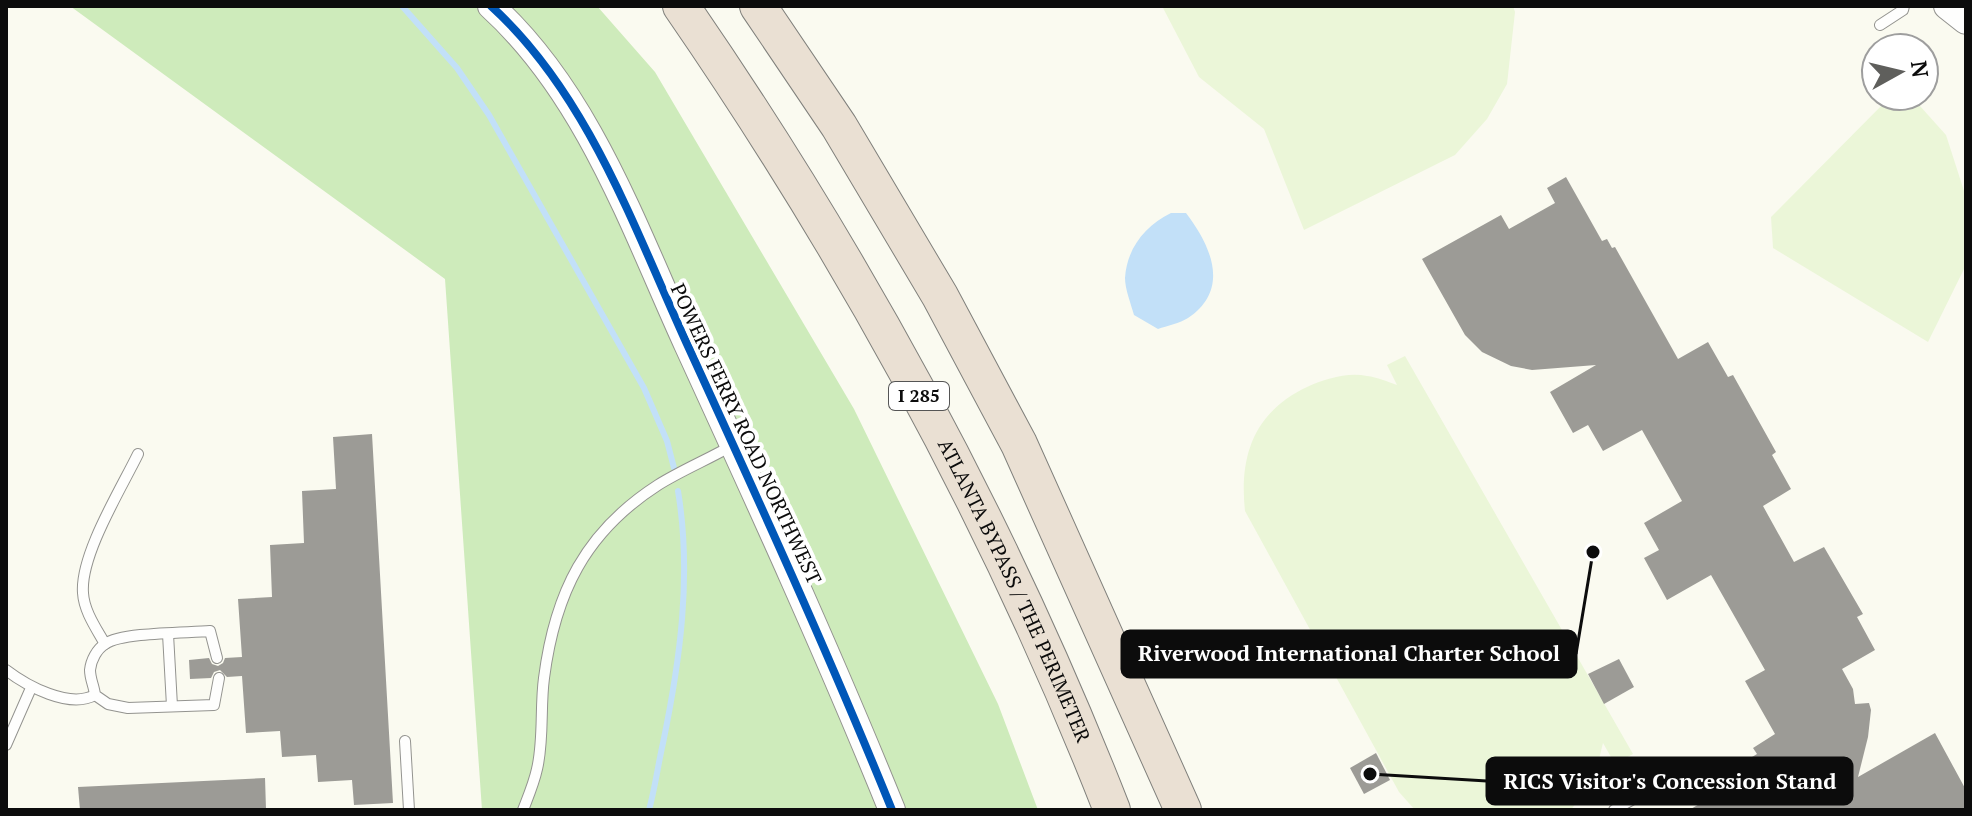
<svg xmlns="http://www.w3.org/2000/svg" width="1972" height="816" viewBox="0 0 1972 816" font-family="'PT Serif',serif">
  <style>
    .forest { fill: #ceebbb }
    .pitch { fill: #ebf6d8 }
    .water { fill: #c2e0f8 }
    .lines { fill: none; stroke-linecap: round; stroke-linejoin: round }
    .stream { stroke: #c2e0f8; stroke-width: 6 }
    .building { fill: #9c9b96 }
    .service-casing { stroke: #93938f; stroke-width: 12 }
    .tertiary-casing { stroke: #93938f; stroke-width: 28 }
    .motorway-casing { stroke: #80807c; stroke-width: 38 }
    .service { stroke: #fefefd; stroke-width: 10 }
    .tertiary { stroke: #fefefd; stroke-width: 26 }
    .motorway { stroke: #eae0d3; stroke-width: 36 }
    .cycleway-casing { stroke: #fff; stroke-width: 13 }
    .cycleway { stroke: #0057b8; stroke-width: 8 }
    .labels { text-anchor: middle; stroke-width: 8; stroke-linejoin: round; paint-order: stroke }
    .shield { fill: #fff; stroke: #555; stroke-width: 2 }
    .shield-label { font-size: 18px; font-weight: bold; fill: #0c0c0c }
    .street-label { font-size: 20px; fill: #0c0c0c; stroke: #fff }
    .leader { fill: none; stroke: #0c0c0c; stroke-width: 3 }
    .callout-dot { fill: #0c0c0c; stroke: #fff; stroke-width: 3 }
    .callout { fill: #0c0c0c; stroke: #0c0c0c; stroke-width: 3 }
    .callout-label { font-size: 22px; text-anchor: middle; font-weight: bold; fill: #fff }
  </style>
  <rect width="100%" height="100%" fill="#fafaf0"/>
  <!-- forest -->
  <path class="forest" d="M 70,6 L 597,6 L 655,72 L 854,409 L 998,704 L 1038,810 L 482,810 L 445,279 Z"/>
  <!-- pitch -->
  <g class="pitch">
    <path d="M 1162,6 L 1513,6 L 1515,12 L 1507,84 L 1487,119 L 1455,155 L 1304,230 L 1264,129 L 1199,77 Z"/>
    <path d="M 1891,96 L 1911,96 L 1946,135 L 1965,194 L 1965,267 L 1928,342 L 1773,248 L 1771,217 Z"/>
    <path d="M 1405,356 L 1633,754 L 1615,764 L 1603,743 L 1595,775 L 1571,810 L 1415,810 L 1399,792 L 1245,511 C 1239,456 1254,412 1307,387 C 1325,379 1347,372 1367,376 C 1377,377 1388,382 1397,385 L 1387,365 Z"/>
  </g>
  <!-- water -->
  <path class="water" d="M 1171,213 L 1186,213 C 1211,246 1231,289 1188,318 C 1180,323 1167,326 1158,329 L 1134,315 C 1131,304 1125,289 1125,278 C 1127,248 1145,226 1171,213 Z"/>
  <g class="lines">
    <!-- stream -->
    <g class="stream">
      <path d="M 402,6 L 457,68 L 489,115 L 644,388 L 667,441 L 674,468"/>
      <path d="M 649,810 C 655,788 658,765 663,743 C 680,661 692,575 678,491"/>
    </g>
  </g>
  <!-- building -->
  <g class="building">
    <path d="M 1566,177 L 1602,241 L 1607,239 L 1612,248 L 1615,247 L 1678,359 L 1708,342 L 1728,377 L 1733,375 L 1776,452 L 1772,455 L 1791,489 L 1763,506 L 1794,562 L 1824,547 L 1863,614 L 1857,617 L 1875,650 L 1842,669 L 1853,689 L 1855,704 L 1869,703 L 1871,710 L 1868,737 L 1858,777 L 1935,733 L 1966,790 L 1966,810 L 1689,810 L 1738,782 L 1732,769 L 1757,754 L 1753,748 L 1775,734 L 1745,681 L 1765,670 L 1711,575 L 1667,600 L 1644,558 L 1659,550 L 1644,523 L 1682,501 L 1642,430 L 1603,451 L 1588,425 L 1573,433 L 1550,392 L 1596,365 L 1532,370 L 1511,366 L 1482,352 L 1465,335 L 1422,259 L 1501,215 L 1509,229 L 1555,203 L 1547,188 Z"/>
    <path d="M 372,434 L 393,803 L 354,805 L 352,780 L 318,782 L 316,755 L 282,757 L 280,731 L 246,733 L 242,676 L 227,677 L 220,670 L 214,672 L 211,678 L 190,679 L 189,660 L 209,658 L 212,664 L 218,666 L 223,663 L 225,658 L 242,657 L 238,599 L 272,597 L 270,545 L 304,543 L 302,491 L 336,489 L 333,437 Z"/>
    <path d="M 1619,659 L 1634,687 L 1604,704 L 1588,674 Z"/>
    <path d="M 1376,753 L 1390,780 L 1364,794 L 1350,768 Z"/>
    <path d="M 265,778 L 266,810 L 80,810 L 78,787 Z"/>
  </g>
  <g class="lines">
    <!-- service casing -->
    <g class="service-casing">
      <g id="service">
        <path d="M 1880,25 L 1903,10 L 1904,6"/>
        <path d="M 168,634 L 172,706"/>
        <path d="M 105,644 C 96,628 84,611 83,593 C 80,555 121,489 138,454"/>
        <path d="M 217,658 L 210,631 C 187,633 122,632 105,644 C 97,649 91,660 90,670 C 90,679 94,686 95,695 L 108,704 L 128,708 L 214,705 L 219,678"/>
        <path d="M 6,670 C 27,686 69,709 95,695"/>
        <path d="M 405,741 L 409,810"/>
        <path d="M 6,745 L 31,688"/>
        <path d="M 523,810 C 528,797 534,783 537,769 C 544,740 540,707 544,678 C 555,593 585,532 658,485 C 682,470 709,459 733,445"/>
        <path d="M 1614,810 L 1677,774"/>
      </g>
    </g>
    <!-- tertiary casing -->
    <g class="tertiary-casing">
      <g id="tertiary">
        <path d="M 491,6 C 588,94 634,228 687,344 C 758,499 828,652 892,810"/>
        <path d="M 1947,6 L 1966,21"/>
      </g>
    </g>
    <!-- motorway casing -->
    <g class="motorway-casing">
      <g id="motorway">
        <path id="s1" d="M 681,6 C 854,257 1001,526 1112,810"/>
        <path d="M 758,6 L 839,126 L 940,296 L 1019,444 L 1183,810"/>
      </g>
    </g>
    <!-- service -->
    <use href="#service" class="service"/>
    <!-- tertiary -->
    <use href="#tertiary" class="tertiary"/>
    <!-- motorway -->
    <use href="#motorway" class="motorway"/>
    <!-- cycleway casing -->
    <g class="cycleway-casing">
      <path id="cycleway" d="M 491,6 C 588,94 634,228 687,344 C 758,499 828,652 892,810"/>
    </g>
    <!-- cycleway -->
    <use href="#cycleway" class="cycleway"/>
  </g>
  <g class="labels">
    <!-- shield labels -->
    <rect class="shield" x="889" y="382" width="60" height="28" rx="6"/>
    <g class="shield-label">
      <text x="919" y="402">I 285</text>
    </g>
    <!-- street labels -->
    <g class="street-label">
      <text transform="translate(746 434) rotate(65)" y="7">POWERS FERRY ROAD NORTHWEST</text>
      <text dy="7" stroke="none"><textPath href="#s1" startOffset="674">ATLANTA BYPASS / THE PERIMETER</textPath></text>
    </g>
  </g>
  <!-- callouts -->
  <path class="leader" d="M1593 552L1576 654M1370 774L1487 781"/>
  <g class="callout-dot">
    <circle cx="1593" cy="552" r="8"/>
    <circle cx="1370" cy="774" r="8"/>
  </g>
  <g class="callout">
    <rect x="1122" y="631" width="454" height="46" rx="8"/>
    <rect x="1487" y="758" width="365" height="46" rx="8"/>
  </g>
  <g class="callout-label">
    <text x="1349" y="661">Riverwood International Charter School</text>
    <text x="1670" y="789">RICS Visitor's Concession Stand</text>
  </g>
  <!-- border -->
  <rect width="1972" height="816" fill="none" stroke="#0c0c0c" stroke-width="16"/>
  <!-- north arrow -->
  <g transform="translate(1900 72) rotate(82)"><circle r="38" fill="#ffffff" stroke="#9e9e9e" stroke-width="2"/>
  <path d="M0-6L14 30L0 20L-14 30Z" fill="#5f5f5c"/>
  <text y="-12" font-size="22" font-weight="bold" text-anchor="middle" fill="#0c0c0c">N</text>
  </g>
</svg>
